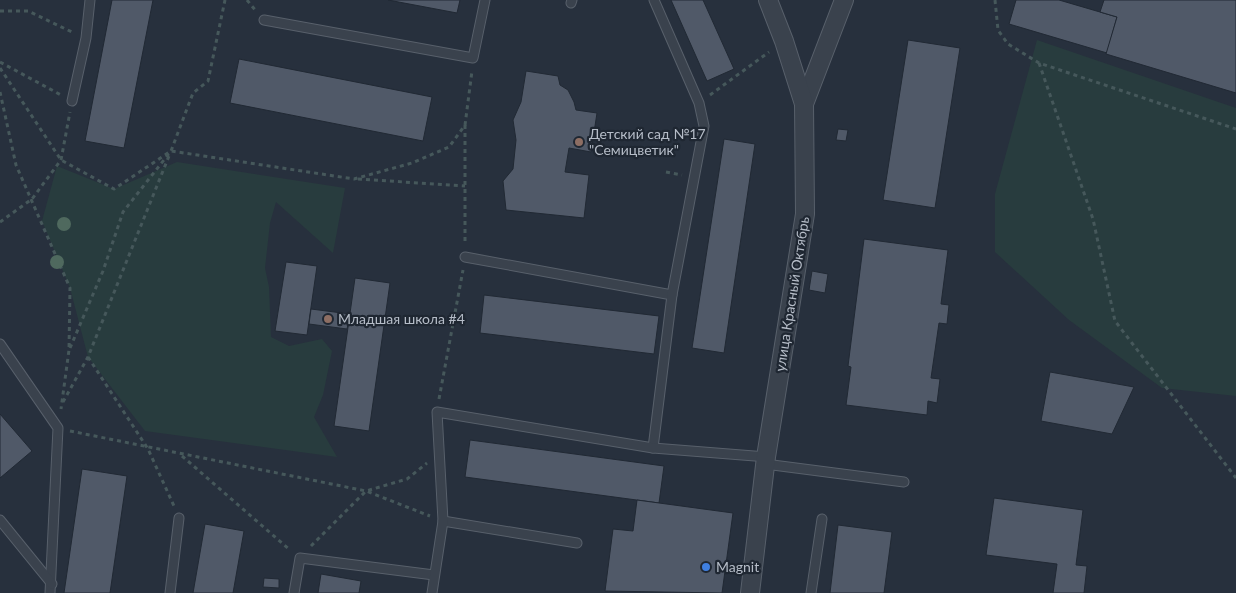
<svg xmlns="http://www.w3.org/2000/svg" width="1236" height="593" viewBox="0 0 1236 593" font-family="Lato,sans-serif">
  <style>
    .green { fill: #283c3e }
    .building { fill: #505968; stroke: #212934 }
    .lines { fill: none; stroke-linecap: round; stroke-linejoin: round }
    .lane-casing { stroke: #58606b; stroke-width: 11 }
    .street-casing { stroke: #58606b; stroke-width: 20 }
    .path { stroke: #46585b; stroke-width: 3; stroke-dasharray: 4 4; stroke-linecap: butt }
    .lane { stroke: #3a424d; stroke-width: 9 }
    .street { stroke: #3a424d; stroke-width: 18 }
    .tree { fill: #4f695e }
    .education-dot { fill: #8d6e63; stroke: #1f2732; stroke-width: 2 }
    .shop-dot { fill: #3f7fe0; stroke: #1f2732; stroke-width: 2 }
    .labels { text-anchor: middle; stroke-width: 4.5; stroke-linejoin: round; paint-order: stroke }
    .poi-label { font-size: 14px; fill: #b6bdc8; stroke: #1f2732; text-anchor: start }
    .street-label { font-size: 14px; fill: #b6bdc8; stroke: #1f2732 }
  </style>
  <rect width="100%" height="100%" fill="#27303d"/>
  <!-- green -->
  <g class="green">
    <path d="M 1037,40 L 1236,108 L 1236,396 L 1162,388 L 1069,320 L 995,252 L 995,194 Z"/>
    <path d="M 177,162 L 345,188 L 333,253 L 276,202 L 270,223 L 265,268 L 269,287 L 271,337 L 289,346 L 322,339 L 332,351 L 323,395 L 314,417 L 337,457 L 145,431 L 88,357 L 70,288 L 42,221 L 57,166 L 114,189 Z"/>
  </g>
  <!-- building -->
  <g class="building">
    <path d="M 112,0 L 153,0 L 124,148 L 85,141 Z"/>
    <path d="M 388,0 L 460,0 L 457,13 Z"/>
    <path d="M 671,0 L 703,0 L 734,69 L 707,81 Z"/>
    <path d="M 1016,0 L 1059,0 L 1117,17 L 1107,53 L 1009,24 Z"/>
    <path d="M 1104,0 L 1236,0 L 1236,93 L 1106,54 L 1117,17 L 1100,12 Z"/>
    <path d="M 908,40 L 960,48 L 935,208 L 883,200 Z"/>
    <path d="M 239,59 L 432,97 L 423,141 L 230,103 Z"/>
    <path d="M 526,71 L 558,76 L 560,85 L 568,90 L 574,102 L 576,110 L 597,113 L 591,152 L 569,148 L 565,172 L 589,175 L 584,218 L 506,210 L 503,181 L 513,169 L 516,140 L 513,120 L 521,102 Z"/>
    <path d="M 838,129 L 848,130 L 846,141 L 836,140 Z"/>
    <path d="M 724,139 L 755,144 L 724,353 L 692,348 Z"/>
    <path d="M 864,239 L 948,250 L 941,304 L 949,305 L 947,324 L 939,323 L 931,378 L 940,379 L 937,403 L 928,401 L 927,415 L 846,405 L 851,367 L 848,366 Z"/>
    <path d="M 286,262 L 317,266 L 307,335 L 275,331 Z"/>
    <path d="M 812,271 L 828,274 L 825,293 L 809,290 Z"/>
    <path d="M 355,278 L 390,283 L 369,431 L 334,426 Z"/>
    <path d="M 484,295 L 659,316 L 654,354 L 480,333 Z"/>
    <path d="M 311,309 L 350,314 L 347,329 L 309,324 Z"/>
    <path d="M 1050,372 L 1134,387 L 1112,434 L 1041,421 Z"/>
    <path d="M 0,414 L 32,451 L 0,478 Z"/>
    <path d="M 470,440 L 664,466 L 659,503 L 465,477 Z"/>
    <path d="M 82,469 L 127,476 L 110,593 L 64,593 Z"/>
    <path d="M 994,498 L 1083,510 L 1076,565 L 1087,566 L 1084,593 L 1053,593 L 1057,564 L 986,555 Z"/>
    <path d="M 637,500 L 733,513 L 722,593 L 605,591 L 613,529 L 633,531 Z"/>
    <path d="M 205,524 L 244,531 L 233,593 L 193,593 Z"/>
    <path d="M 838,525 L 892,532 L 884,593 L 830,593 Z"/>
    <path d="M 321,574 L 361,581 L 359,593 L 318,593 Z"/>
    <path d="M 264,578 L 279,579 L 279,588 L 263,587 Z"/>
  </g>
  <g class="lines">
    <!-- lane casing -->
    <g class="lane-casing">
      <g id="lane">
        <path d="M 571,3 L 572,0"/>
        <path d="M 264,20 L 473,58 L 485,0"/>
        <path d="M 72,101 L 86,38 L 90,0"/>
        <path d="M 465,257 L 672,295"/>
        <path d="M 0,344 L 58,428 L 50,593"/>
        <path d="M 653,448 L 672,295 L 704,126 L 699,103 L 654,0"/>
        <path d="M 765,464 L 904,482"/>
        <path d="M 0,520 L 52,584"/>
        <path d="M 443,521 L 577,543"/>
        <path d="M 170,593 L 179,518"/>
        <path d="M 294,593 L 300,558 L 434,575"/>
        <path d="M 432,593 L 443,521 L 437,412 L 653,448 L 766,457"/>
        <path d="M 811,593 L 822,519"/>
      </g>
    </g>
    <!-- street casing -->
    <g class="street-casing">
      <g id="street">
        <path d="M 804,104 L 844,0"/>
        <path d="M 750,593 L 766,457 L 805,214 L 804,104 L 784,41 L 768,0"/>
      </g>
    </g>
    <!-- path -->
    <g class="path">
      <path d="M 247,0 L 256,11"/>
      <path d="M 995,0 L 998,30 L 1008,44 L 1039,63 L 1236,129"/>
      <path d="M 0,11 L 28,11 L 74,33"/>
      <path d="M 0,62 L 61,95"/>
      <path d="M 1039,63 L 1093,219 L 1115,321 L 1236,478"/>
      <path d="M 0,68 L 61,160 L 114,189 L 171,151 L 354,179 L 412,163 L 449,147 L 465,125 L 472,71"/>
      <path d="M 0,92 L 16,165 L 70,288 L 69,350 L 61,409"/>
      <path d="M 710,95 L 769,52"/>
      <path d="M 465,125 L 465,244"/>
      <path d="M 666,172 L 682,175"/>
      <path d="M 358,179 L 465,186"/>
      <path d="M 0,222 L 32,199 L 61,160 L 70,112"/>
      <path d="M 70,348 L 103,271 L 123,212 L 171,151 L 193,93 L 208,81 L 225,0"/>
      <path d="M 88,357 L 148,449 L 174,506"/>
      <path d="M 439,399 L 463,270"/>
      <path d="M 63,402 L 88,357 L 169,156"/>
      <path d="M 70,431 L 366,491 L 430,516"/>
      <path d="M 182,456 L 290,550"/>
      <path d="M 311,546 L 366,491 L 407,479 L 427,463"/>
    </g>
    <!-- lane -->
    <use href="#lane" class="lane"/>
    <!-- street -->
    <use href="#street" class="street"/>
  </g>
  <!-- trees -->
  <g class="tree">
    <circle cx="64" cy="224" r="7"/>
    <circle cx="57" cy="262" r="7"/>
  </g>
  <!-- markers -->
  <g class="education-dot">
    <circle cx="579" cy="142" r="5"/>
    <circle cx="328" cy="319" r="5"/>
  </g>
  <circle class="shop-dot" cx="706" cy="567" r="5"/>
  <g class="labels">
    <!-- poi labels -->
    <g class="poi-label">
      <text x="589" y="139">Детский сад №17<tspan x="589" dy="16">"Семицветик"</tspan></text>
      <text x="338" y="324">Младшая школа #4</text>
      <text x="716" y="572">Magnit</text>
    </g>
    <!-- street labels -->
    <g class="street-label">
      <text transform="translate(792 294) rotate(-81)" y="5">улица Красный Октябрь</text>
    </g>
  </g>
</svg>
